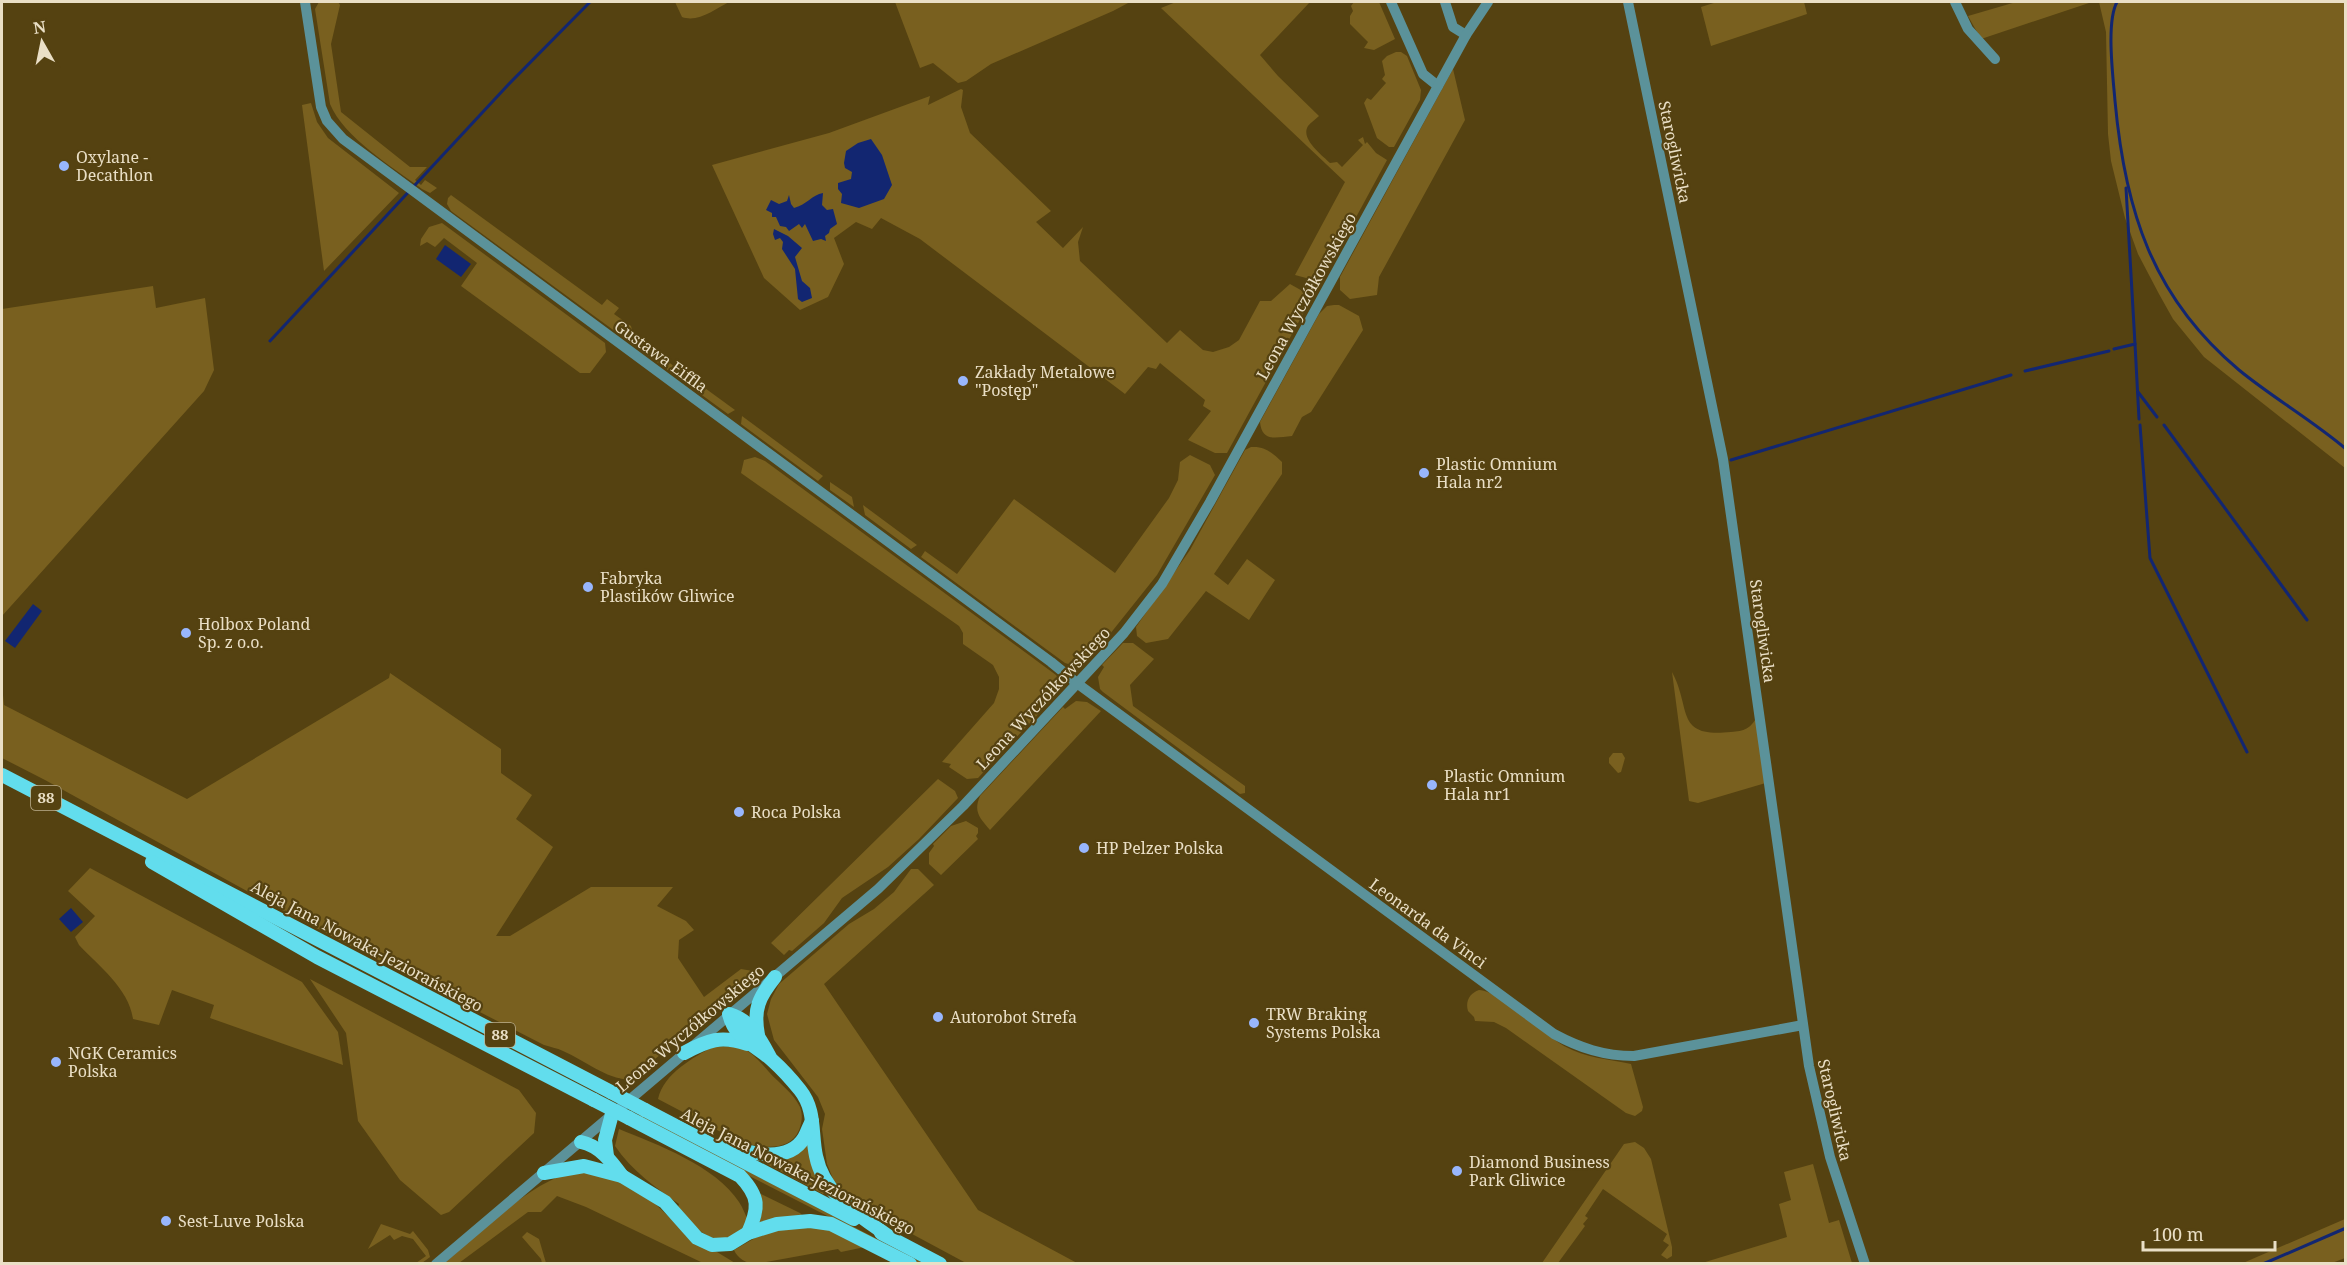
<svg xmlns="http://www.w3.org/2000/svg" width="2347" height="1265" viewBox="0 0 2347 1265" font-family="'Noto Serif',serif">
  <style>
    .green { fill: #79601f }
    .water { fill: #122671 }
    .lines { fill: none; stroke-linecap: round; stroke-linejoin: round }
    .stream { stroke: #122671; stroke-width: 3 }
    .minor { stroke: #5b929a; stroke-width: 10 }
    .major { stroke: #62dded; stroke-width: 14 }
    .major-bridge { stroke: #62dded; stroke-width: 14 }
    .poi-dot { fill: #98b6fd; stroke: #554211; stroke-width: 2 }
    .labels { text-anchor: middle; stroke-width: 4.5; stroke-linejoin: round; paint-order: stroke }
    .shield { fill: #554211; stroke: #bdb090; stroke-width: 1.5 }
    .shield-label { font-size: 15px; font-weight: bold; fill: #eadfc6 }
    .street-label { font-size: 16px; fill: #eadfc6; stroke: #554211 }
    .poi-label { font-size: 16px; fill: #eadfc6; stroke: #554211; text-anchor: start }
  </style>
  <rect width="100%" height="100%" fill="#554211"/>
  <!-- green -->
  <g class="green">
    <path d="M 319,2 L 338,2 L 340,5 L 331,44 L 341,112 L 410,167 L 427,167 L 415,180 L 421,185 L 425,180 L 437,188 L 430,193 L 422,189 C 393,167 344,138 330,104 L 315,9 Z"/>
    <path d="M 675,2 L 729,2 C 715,9 698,23 682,17 Z"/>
    <path d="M 895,2 L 1130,2 L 1113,11 L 991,64 L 966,81 L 958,83 L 933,63 L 920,68 Z"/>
    <path d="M 1176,2 L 1310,2 L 1260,55 L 1278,76 L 1319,116 C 1316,119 1311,122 1308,126 C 1300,139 1322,155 1330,163 L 1337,162 L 1342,167 L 1363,145 L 1358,140 L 1363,137 L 1365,144 L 1367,142 L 1376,153 L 1387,160 L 1321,282 L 1295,275 L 1345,182 L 1161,8 Z"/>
    <path d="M 1354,2 L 1379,2 L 1395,39 L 1374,50 L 1364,48 L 1368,42 L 1350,24 L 1350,16 L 1353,11 L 1351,6 Z"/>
    <path d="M 1717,2 L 1804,2 L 1807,14 L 1711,46 L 1701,7 Z"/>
    <path d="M 2016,2 L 2092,2 L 1981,39 L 1968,16 Z"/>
    <path d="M 2099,2 L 2345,2 L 2345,468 L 2204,357 L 2173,319 L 2159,294 L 2138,254 L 2125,218 L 2111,161 L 2108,134 L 2106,32 Z"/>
    <path d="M 1396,52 L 1401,52 L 1407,56 L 1421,90 L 1420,100 L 1394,147 L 1389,147 L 1377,138 L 1364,103 L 1367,98 L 1371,100 L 1386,83 L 1382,79 L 1385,75 L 1382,61 L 1387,56 Z"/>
    <path d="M 1453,69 L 1465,120 L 1379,277 L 1377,295 L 1350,299 L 1340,290 L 1340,277 Z"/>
    <path d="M 961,89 L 963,90 L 961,107 L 970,133 L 1051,211 L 1036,222 L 1063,248 L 1083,227 L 1078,242 L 1080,261 L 1167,343 L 1180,330 L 1203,350 L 1213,352 L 1229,347 L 1239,340 L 1260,301 L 1271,301 L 1290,284 L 1306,293 L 1309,303 L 1227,453 L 1215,453 L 1188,440 L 1211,411 L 1203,406 L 1205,400 L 1160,363 L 1156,369 L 1148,367 L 1125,394 L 920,239 L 881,218 L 872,229 L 856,222 L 834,238 L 844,264 L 828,297 L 800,310 L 764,278 L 712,165 L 829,133 L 930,96 L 928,105 Z"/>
    <path d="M 311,103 L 317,122 L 328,138 L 399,193 L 324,271 L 302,105 Z"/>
    <path d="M 451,195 L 602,305 L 607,299 L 619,308 L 614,314 L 631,326 L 633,334 L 685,375 L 676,376 L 451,211 L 447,204 L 448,198 Z"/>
    <path d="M 442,223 L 605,343 L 606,352 L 590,373 L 580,373 L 461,286 L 477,263 L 444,238 L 435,247 L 427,242 L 420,246 L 421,239 L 429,227 Z"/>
    <path d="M 153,286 L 156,308 L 205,298 L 214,370 L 204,391 L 2,616 L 2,309 Z"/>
    <path d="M 1334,305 L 1339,305 L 1359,316 L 1363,330 L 1311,412 L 1302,417 L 1292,436 C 1277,437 1262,443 1260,422 L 1319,314 L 1327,306 Z"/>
    <path d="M 698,383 L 735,410 L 728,414 L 695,390 Z"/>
    <path d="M 742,416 L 823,476 L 818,481 L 741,424 Z"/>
    <path d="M 1251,447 C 1266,446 1272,453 1282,462 L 1282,474 L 1214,574 L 1228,585 L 1247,559 L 1275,580 L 1249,620 L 1206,591 L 1168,639 L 1146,643 L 1137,636 L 1136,627 L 1190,550 L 1245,450 Z"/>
    <path d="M 1190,455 L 1210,465 L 1215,475 L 1157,575 L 1094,654 C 1084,663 1078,667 1065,663 L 921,557 L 925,551 L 957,574 L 1014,499 L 1115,573 L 1169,498 L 1178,480 L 1180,462 Z"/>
    <path d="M 755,457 L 765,461 L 1056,675 L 1061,684 L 1060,691 L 978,778 L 967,779 L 949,767 L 951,764 L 942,762 L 994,703 L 999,689 L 999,677 L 993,665 L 963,644 L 963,633 L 959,626 L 741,473 L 744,460 Z"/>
    <path d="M 830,482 L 852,497 L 854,507 L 830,490 Z"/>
    <path d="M 863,505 L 917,545 L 911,549 L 865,515 Z"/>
    <path d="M 1123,643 L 1133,643 L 1154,659 L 1130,685 L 1133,706 L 1245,786 L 1245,793 L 1240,794 L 1103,692 L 1100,689 L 1098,677 L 1104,667 L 1102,665 Z"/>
    <path d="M 1672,672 C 1692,709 1674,738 1731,732 C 1744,731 1751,729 1757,716 L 1769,782 L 1698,803 L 1689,801 Z"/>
    <path d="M 390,673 L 501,749 L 501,773 L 532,795 L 516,819 L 553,847 L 496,936 L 510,936 L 591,887 L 673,887 L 657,906 L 686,921 L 694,930 L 679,940 L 678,958 L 704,997 L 741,969 L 759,972 L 630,1080 C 604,1078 586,1061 563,1051 C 557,1048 550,1047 544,1045 L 287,913 L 45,780 L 2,758 L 2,685 L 4,705 L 187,799 L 389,678 Z"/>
    <path d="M 1076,701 L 1087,702 L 1101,711 L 990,830 C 980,818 973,812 980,796 L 1063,707 L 1065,709 Z"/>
    <path d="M 1613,753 L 1622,753 L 1625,758 L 1621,772 L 1618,773 L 1609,763 L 1609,758 Z"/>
    <path d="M 938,779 L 955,791 L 958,798 L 919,839 L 888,867 L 842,898 L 824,923 L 792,951 L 789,950 L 784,955 L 771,943 Z"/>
    <path d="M 966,821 L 978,828 L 978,833 L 976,836 L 978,839 L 941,875 L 929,864 L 929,853 L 934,846 L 933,844 L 951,826 Z"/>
    <path d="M 90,868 L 302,982 L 338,1032 L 343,1065 L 210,1018 L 214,1005 L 172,990 L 159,1025 L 133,1019 C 129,989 99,966 79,945 L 75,937 L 95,916 L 68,891 Z"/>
    <path d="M 911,869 L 918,869 L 934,885 L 824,984 L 978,1210 L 1077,1263 L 966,1263 L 847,1199 L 836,1186 L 827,1164 L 822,1129 L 825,1114 L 818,1097 L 774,1040 L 767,1014 L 771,999 L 779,984 L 849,924 L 874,909 L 894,892 Z"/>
    <path d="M 310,979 L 519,1090 L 536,1113 L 534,1133 L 449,1212 L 441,1215 L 400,1180 L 358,1121 L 346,1033 Z"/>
    <path d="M 1479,990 C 1500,991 1543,1034 1564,1046 C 1586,1058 1608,1059 1631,1064 L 1643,1107 L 1642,1111 L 1635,1116 L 1626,1113 L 1506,1028 L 1494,1022 L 1475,1021 L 1474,1017 L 1468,1011 C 1465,1001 1470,993 1479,990 Z"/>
    <path d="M 714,1046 C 723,1047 734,1046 742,1048 C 751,1051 763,1065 769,1072 C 779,1083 794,1094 800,1107 C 803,1115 802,1122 799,1130 C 789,1154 757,1147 738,1141 L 658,1099 C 664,1073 693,1058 714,1046 Z"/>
    <path d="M 640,1115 L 923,1263 L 919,1263 L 636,1118 Z"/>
    <path d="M 619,1129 C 656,1144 716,1166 739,1202 C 743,1208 746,1216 749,1223 C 719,1254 699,1234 678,1207 L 679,1204 C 655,1187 632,1171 615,1146 Z"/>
    <path d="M 807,1141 L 826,1192 L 823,1194 L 763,1162 L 764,1160 Z"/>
    <path d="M 1635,1142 L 1644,1148 L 1651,1159 L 1672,1247 L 1672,1256 L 1667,1259 L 1661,1255 L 1669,1245 L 1663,1241 L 1667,1234 L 1603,1189 L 1585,1216 L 1588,1218 L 1583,1224 L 1585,1226 L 1558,1263 L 1542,1263 L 1624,1144 Z"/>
    <path d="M 1813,1164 L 1829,1223 L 1839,1220 L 1852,1263 L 1702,1263 L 1787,1237 L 1779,1204 L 1791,1200 L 1784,1172 Z"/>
    <path d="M 576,1170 L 608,1175 L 652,1201 L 680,1227 L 686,1236 L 699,1245 L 717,1252 L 735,1263 L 703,1263 L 586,1207 L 557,1196 L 541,1212 L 528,1212 L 459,1263 L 443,1264 C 484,1230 524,1186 576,1170 Z"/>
    <path d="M 759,1193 L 800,1213 L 802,1215 L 758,1225 Z"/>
    <path d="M 2345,1219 L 2345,1258 L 2332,1263 L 2243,1263 Z"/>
    <path d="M 381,1224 L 410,1234 L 413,1231 L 428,1250 L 430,1257 L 422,1263 L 416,1263 L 426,1256 L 413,1239 L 402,1236 L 394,1240 L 390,1235 L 368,1249 Z"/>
    <path d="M 788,1226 L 828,1227 L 865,1247 L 841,1252 L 838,1249 L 755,1264 C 746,1263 738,1259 734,1250 L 755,1238 Z"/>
    <path d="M 527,1232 L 539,1239 L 546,1263 L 542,1263 L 541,1259 L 522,1237 Z"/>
  </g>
  <!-- water -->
  <g class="water">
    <path d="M 871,139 L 882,155 L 892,185 L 884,199 L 859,208 L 841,203 L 842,194 L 838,189 L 838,183 L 851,179 L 852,172 L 845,168 L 844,163 L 846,151 L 858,143 Z"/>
    <path d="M 823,193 L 822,205 L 827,210 L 833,209 L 837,224 L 830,229 L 829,233 L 825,236 L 826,241 L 821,239 L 813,241 L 805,224 L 802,228 L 799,224 L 789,231 L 786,227 L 780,226 L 776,217 L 772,217 L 772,213 L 766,210 L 771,200 L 779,204 L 787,201 L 789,195 L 791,204 L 794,208 C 806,205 812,195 823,193 Z"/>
    <path d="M 774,229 L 788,236 L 802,248 L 795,257 L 802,281 L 810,288 L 812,298 L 802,302 L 798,299 L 795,269 L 782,249 L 783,242 L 780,238 L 775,240 L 773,234 Z"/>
    <path d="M 445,245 L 471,264 L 461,277 L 436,259 Z"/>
    <path d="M 33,604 L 42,611 L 15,648 L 5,641 Z"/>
    <path d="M 71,908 L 83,922 L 71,932 L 59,919 Z"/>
  </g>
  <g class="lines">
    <!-- stream -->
    <g class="stream">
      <path d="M 2117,2 C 2106,22 2113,76 2115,101 C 2125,210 2152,297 2239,370 C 2273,398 2312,420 2346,449"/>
      <path d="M 270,341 L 507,86 L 590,2"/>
      <path d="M 2135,344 L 2139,419"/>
      <path d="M 2114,349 L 2135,344 L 2126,188"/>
      <path d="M 2025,371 L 2109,351"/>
      <path d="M 2138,392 L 2157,417"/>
      <path d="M 2140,425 L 2150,558 L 2247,752"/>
      <path d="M 2164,425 L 2307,620"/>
      <path d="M 1731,460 L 2011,375"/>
      <path d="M 2263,1264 L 2346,1228"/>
    </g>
    <!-- minor -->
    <g class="minor">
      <path d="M 305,2 L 321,107 L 327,121 L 343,139 L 1051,662 L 1078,684 L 1554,1034 C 1580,1048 1604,1056 1634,1056 L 1803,1025"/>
      <path d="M 1391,2 L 1423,74 L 1438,86"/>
      <path d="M 1445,2 L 1453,27 L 1466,35"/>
      <path d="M 1628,2 L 1723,459 L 1809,1066 L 1830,1157 L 1865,1264"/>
      <path d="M 1955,2 L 1968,29 L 1995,59"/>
      <path d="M 436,1264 L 878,889 L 963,806 L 1124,633 L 1162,584 L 1210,502 L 1466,35 L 1488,2"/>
    </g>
    <!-- major -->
    <g class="major">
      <path d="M 2,775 L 611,1092"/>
      <path d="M 152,862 L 317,957 L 594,1100"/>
      <path d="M 758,1035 C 753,1009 759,997 775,977"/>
      <path d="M 684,1053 C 708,1040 721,1035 747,1044"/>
      <path d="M 771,1059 C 760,1039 752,1021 729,1014 C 735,1039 754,1044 772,1060 C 782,1069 792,1080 800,1090 C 816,1110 811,1133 816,1156 C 824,1195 858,1214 888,1236"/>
      <path d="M 645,1110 L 854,1219"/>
      <path d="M 629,1118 L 740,1176 C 760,1197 759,1208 748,1233"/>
      <path d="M 581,1142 C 600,1146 611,1161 622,1176"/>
      <path d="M 726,1145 C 748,1153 788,1164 804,1138 C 807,1133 809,1126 812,1121"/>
      <path d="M 607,1156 L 605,1140 L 612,1114"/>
      <path d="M 544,1173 L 584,1166 L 622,1176 L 665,1202 L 697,1238 L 712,1245 L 730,1244 L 748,1233 L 777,1224 L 810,1221 L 831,1224 L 910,1264"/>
      <path d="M 881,1233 L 940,1264"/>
    </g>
    <!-- major-bridge -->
    <g class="major-bridge">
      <path d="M 611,1092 L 645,1110"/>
      <path d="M 594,1100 L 629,1118"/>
    </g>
  </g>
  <!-- markers -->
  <g class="poi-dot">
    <circle cx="64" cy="166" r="6"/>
    <circle cx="963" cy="381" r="6"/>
    <circle cx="1424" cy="473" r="6"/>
    <circle cx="588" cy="587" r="6"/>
    <circle cx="186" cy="633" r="6"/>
    <circle cx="1432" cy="785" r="6"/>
    <circle cx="739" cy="812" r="6"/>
    <circle cx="1084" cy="848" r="6"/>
    <circle cx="938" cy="1017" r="6"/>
    <circle cx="1254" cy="1023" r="6"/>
    <circle cx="56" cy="1062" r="6"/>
    <circle cx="1457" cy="1171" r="6"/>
    <circle cx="166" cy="1221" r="6"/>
  </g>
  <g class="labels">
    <!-- shield labels -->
    <g class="shield">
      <rect x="31" y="786" width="30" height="24" rx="4.5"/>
      <rect x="485" y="1023" width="30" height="24" rx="4.5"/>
    </g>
    <g class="shield-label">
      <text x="46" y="803">88</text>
      <text x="500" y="1040">88</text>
    </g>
    <!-- street labels -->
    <g class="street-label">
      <text transform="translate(1675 152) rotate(78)" y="6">Starogliwicka</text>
      <text transform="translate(1306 296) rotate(-61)" y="6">Leona Wyczółkowskiego</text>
      <text transform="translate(661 356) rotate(36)" y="6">Gustawa Eiffla</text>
      <text transform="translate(1763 631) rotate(82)" y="6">Starogliwicka</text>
      <text transform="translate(1043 698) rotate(-47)" y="6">Leona Wyczółkowskiego</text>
      <text transform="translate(1428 923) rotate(36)" y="6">Leonarda da Vinci</text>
      <text transform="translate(367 946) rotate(28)" y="6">Aleja Jana Nowaka-Jeziorańskiego</text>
      <text transform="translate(690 1028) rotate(-40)" y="6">Leona Wyczółkowskiego</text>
      <text transform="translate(1835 1110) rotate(77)" y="6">Starogliwicka</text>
      <text transform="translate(798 1171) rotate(27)" y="6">Aleja Jana Nowaka-Jeziorańskiego</text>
    </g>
    <!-- poi labels -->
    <g class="poi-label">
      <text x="76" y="163">Oxylane -<tspan x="76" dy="18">Decathlon</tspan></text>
      <text x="975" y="378">Zakłady Metalowe<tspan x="975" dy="18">"Postęp"</tspan></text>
      <text x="1436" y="470">Plastic Omnium<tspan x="1436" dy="18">Hala nr2</tspan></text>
      <text x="600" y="584">Fabryka<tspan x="600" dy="18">Plastików Gliwice</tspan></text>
      <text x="198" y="630">Holbox Poland<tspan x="198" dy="18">Sp. z o.o.</tspan></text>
      <text x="1444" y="782">Plastic Omnium<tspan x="1444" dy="18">Hala nr1</tspan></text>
      <text x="751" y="818">Roca Polska</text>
      <text x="1096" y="854">HP Pelzer Polska</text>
      <text x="1266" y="1020">TRW Braking<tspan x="1266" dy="18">Systems Polska</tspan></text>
      <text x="950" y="1023">Autorobot Strefa</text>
      <text x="68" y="1059">NGK Ceramics<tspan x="68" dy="18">Polska</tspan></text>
      <text x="1469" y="1168">Diamond Business<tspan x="1469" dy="18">Park Gliwice</tspan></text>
      <text x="178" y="1227">Sest-Luve Polska</text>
    </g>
  </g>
  <!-- border -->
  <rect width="2347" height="1265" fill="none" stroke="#eadfc6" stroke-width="6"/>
  <!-- north arrow -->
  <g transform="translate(42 42) rotate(351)" stroke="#554211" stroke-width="4.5" paint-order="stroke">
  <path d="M0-4.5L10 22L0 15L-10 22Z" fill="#eadfc6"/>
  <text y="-9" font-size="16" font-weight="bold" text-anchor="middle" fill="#eadfc6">N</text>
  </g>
  <!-- scale -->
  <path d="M2143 1241v9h132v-9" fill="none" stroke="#eadfc6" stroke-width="3"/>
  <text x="2152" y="1241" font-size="18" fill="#eadfc6" stroke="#554211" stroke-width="4.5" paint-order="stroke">100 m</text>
</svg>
